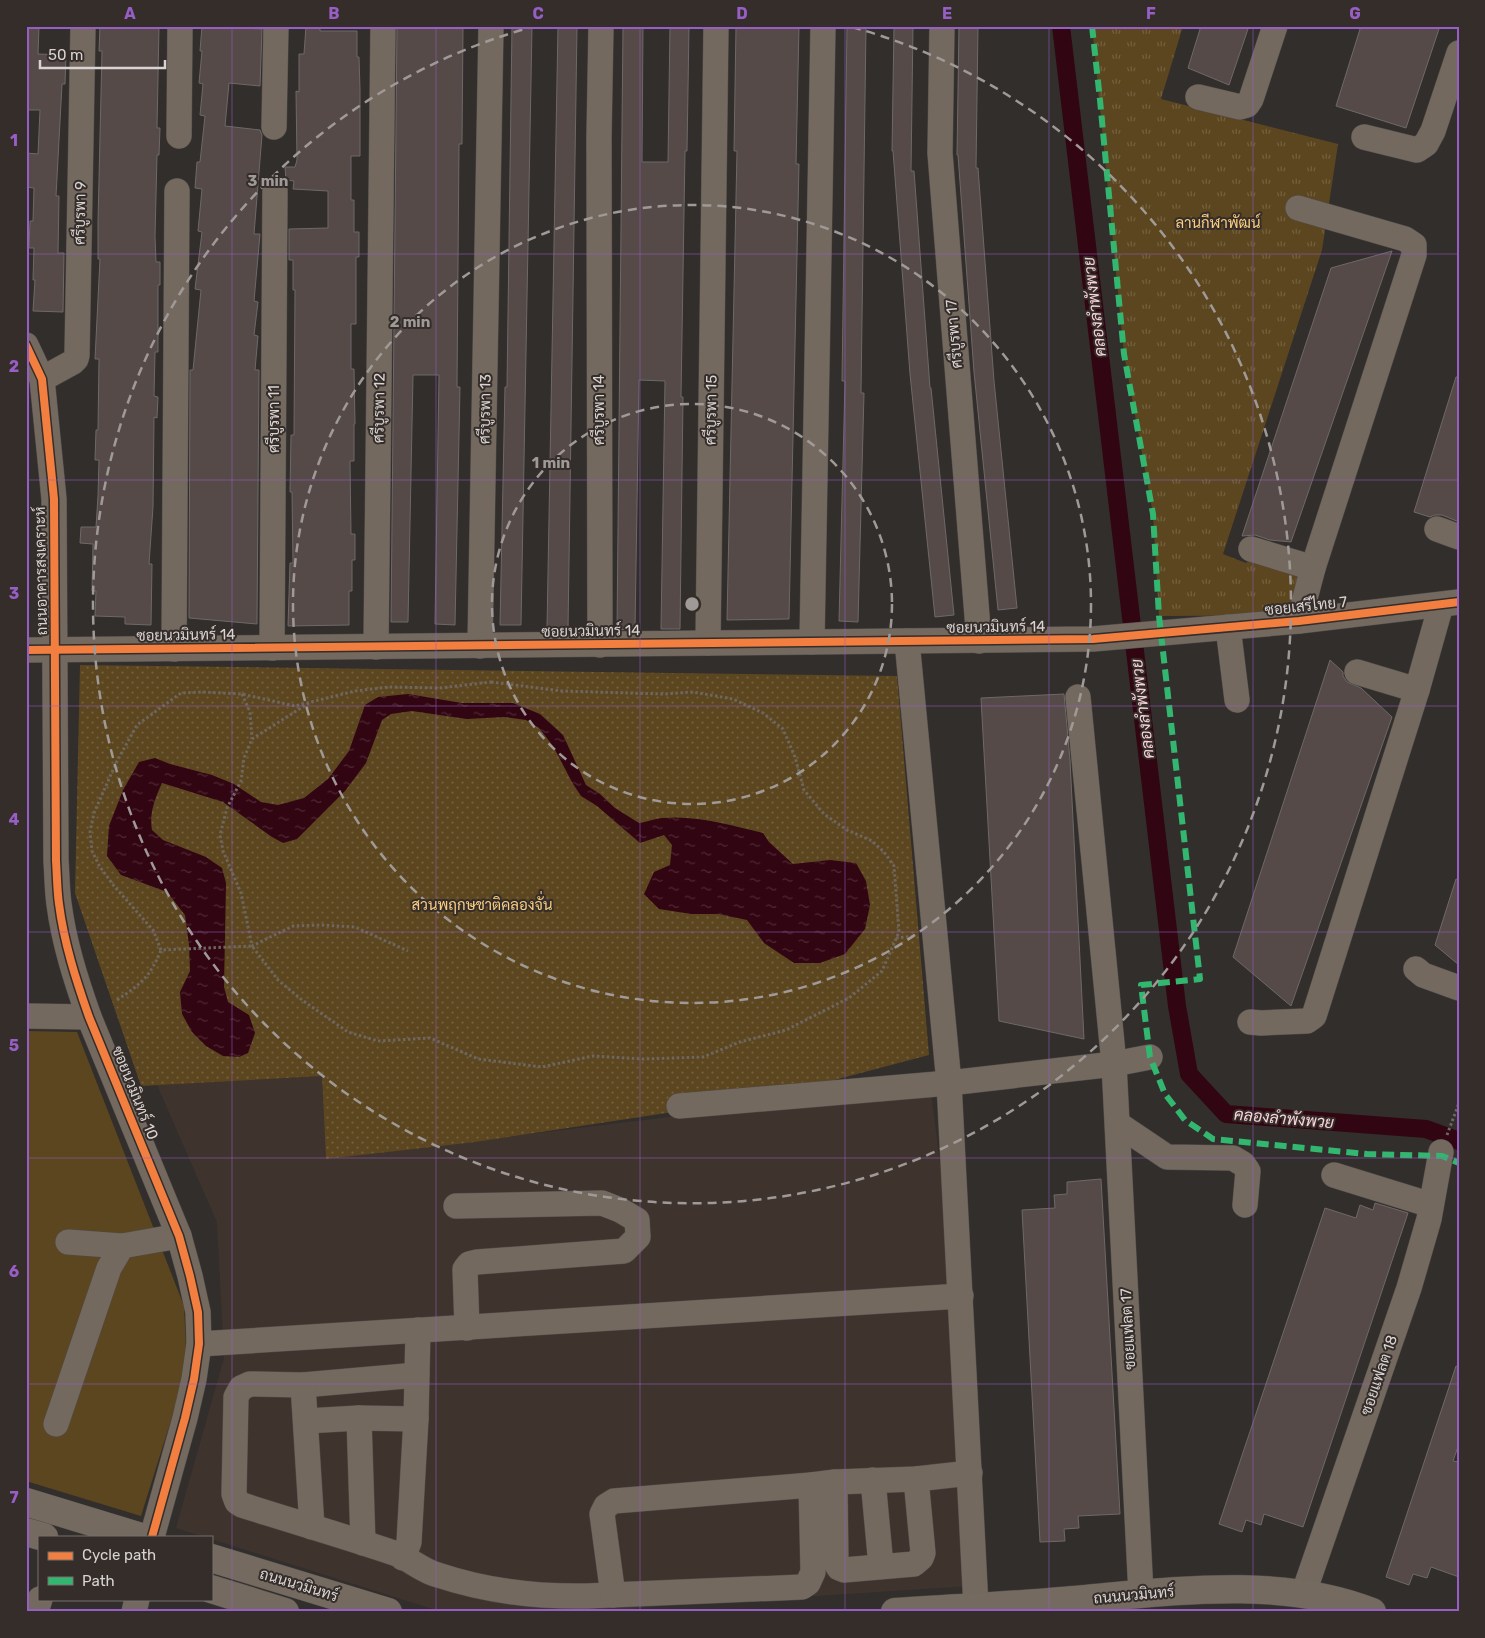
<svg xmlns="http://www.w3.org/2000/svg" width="1485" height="1638" viewBox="0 0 1485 1638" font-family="Rubik,Sarabun,sans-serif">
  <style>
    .built { fill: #3f332e }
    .grass { fill: url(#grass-tufts) }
    .garden { fill: url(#garden-dots) }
    .pitch { fill: #5c461f }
    .water { fill: url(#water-ripples) }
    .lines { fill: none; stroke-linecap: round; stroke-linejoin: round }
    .canal { stroke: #320513; stroke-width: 18 }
    .building { fill: #564a48; stroke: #6d6968 }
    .minor-casing { stroke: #4f4c4b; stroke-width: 26 }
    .major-casing { stroke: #4f4c4b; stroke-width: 29 }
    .path { stroke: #6e6660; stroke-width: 3; stroke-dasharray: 2.5 2.5; stroke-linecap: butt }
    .minor { stroke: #74695f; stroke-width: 25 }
    .major { stroke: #756a5f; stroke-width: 28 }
    .quiet { stroke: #33b770; stroke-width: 6; stroke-dasharray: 12 6; stroke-linecap: butt }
    .cycleway-casing { stroke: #342d2a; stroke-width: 11 }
    .cycleway { stroke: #f27e40; stroke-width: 8 }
    .grid { fill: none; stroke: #975ec5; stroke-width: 1; stroke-opacity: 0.55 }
    .ring { fill: none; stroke: #9f9a98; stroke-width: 2.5; stroke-dasharray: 9 6 }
    .labels { text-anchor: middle; stroke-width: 4; stroke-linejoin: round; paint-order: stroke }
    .street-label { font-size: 15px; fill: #d9d4d2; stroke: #342d2a }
    .park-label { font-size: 15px; fill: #facc7f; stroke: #342d2a }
    .water-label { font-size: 16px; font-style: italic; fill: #fad4da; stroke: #342d2a }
    .centre { fill: #9f9a98; stroke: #342d2a; stroke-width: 2.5 }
    .ring-label { font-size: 15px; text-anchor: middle; font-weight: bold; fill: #9f9a98; stroke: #342d2a; stroke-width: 4; stroke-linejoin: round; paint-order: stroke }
    .neatline { fill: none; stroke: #975ec5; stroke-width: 2 }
    .grid-label { font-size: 16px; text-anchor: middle; font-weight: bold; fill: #975ec5 }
  </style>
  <defs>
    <pattern id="grass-tufts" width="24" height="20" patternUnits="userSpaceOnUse" patternTransform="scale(1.25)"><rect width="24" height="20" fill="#5c461f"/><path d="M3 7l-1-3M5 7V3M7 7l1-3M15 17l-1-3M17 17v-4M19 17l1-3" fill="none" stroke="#73603f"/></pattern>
    <pattern id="garden-dots" width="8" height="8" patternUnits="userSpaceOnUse" patternTransform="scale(1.25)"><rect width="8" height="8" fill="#5c461f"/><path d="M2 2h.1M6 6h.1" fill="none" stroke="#73603f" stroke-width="1.8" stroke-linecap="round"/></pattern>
    <pattern id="water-ripples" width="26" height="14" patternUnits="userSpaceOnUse" patternTransform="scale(1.25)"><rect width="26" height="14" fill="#320513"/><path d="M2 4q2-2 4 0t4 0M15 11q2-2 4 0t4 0" fill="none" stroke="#4f2934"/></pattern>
  </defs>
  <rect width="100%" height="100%" fill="#322e2c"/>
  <!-- built -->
  <path class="built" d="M 322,1076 L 326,1159 L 930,1085 L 957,1297 L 969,1586 L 649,1607 L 609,1612 L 442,1612 L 211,1539 L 211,1537 L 204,1537 L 176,1528 L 224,1358 L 217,1222 L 157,1085 Z"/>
  <!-- grass -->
  <path class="grass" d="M 1092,26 L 1183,26 L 1161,99 L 1338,144 L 1322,250 L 1223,554 L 1246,563 L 1269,544 L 1312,555 L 1291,615 L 1159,616 L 1153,514 L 1124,354 Z"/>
  <!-- garden -->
  <path class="garden" d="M 80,665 L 897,676 L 929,1055 L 766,1098 L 475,1142 L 326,1159 L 322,1076 L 141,1086 L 75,893 Z"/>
  <!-- pitch -->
  <path class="pitch" d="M 26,1031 L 77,1032 L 184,1306 L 187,1369 L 141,1516 L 26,1481 Z"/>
  <!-- water -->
  <path class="water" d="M 408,694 L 462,703 L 513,703 L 540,714 L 563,735 L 586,785 L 600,794 L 615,808 L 639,823 C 646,822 654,819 662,818 C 697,815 730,825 763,833 L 769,842 L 793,864 L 830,860 L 856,863 L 866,881 L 870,905 L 865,929 L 845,954 L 820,963 L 794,963 L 764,943 L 747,920 L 718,914 L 691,914 L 659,909 L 644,894 L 654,872 L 670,865 L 672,845 L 664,835 L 640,843 L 597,806 L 581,796 L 573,784 L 553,746 L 539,728 L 526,720 L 504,717 L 467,719 L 412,711 L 391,714 L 382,720 L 366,763 L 345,791 L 297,839 L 283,843 L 272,837 L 223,802 L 162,783 C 155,799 149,813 152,830 L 163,840 L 206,857 L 222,868 L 226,883 L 224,987 L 228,1002 L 249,1015 L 255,1033 L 248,1053 L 239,1057 L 223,1056 L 206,1046 L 192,1032 L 182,1014 L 180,992 L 190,971 L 189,945 L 185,915 L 167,892 L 121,875 L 107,856 L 109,826 L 123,790 L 139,762 L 155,758 L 170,764 L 212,775 L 234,784 L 261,802 L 278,805 L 304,798 L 328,779 L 349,751 L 365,705 L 378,697 Z"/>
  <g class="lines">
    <!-- canal -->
    <path class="canal" d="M 1061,26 L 1177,1006 L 1189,1074 L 1226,1114 L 1426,1129 L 1459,1141"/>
  </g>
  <!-- building -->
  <g class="building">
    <path d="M 26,26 L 39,26 L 38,54 L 66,55 L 65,84 L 62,84 L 56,196 L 59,196 L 58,253 L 64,253 L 63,312 L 33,311 L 35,280 L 33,280 L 34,248 L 29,248 L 30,221 L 33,221 L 34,188 L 26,187 L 26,153 L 38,154 L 40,110 L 26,110 Z"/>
    <path d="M 100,26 L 159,26 L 157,128 L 160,128 L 159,155 L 157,155 L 155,236 L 156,262 L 160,262 L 160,285 L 158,285 L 158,352 L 155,352 L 154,396 L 158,397 L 157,418 L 154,417 L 153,507 L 149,564 L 152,564 L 151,625 L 125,624 L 125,617 L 95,616 L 96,591 L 92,591 L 93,544 L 80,543 L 81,527 L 96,527 L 98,496 L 99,460 L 95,460 L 96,430 L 98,430 L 99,359 L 95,359 L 100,259 L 98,259 L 98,222 L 102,51 L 99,51 Z"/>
    <path d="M 202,26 L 262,29 L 260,86 L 229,83 L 225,126 L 260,130 L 262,135 L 254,234 L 260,234 L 254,301 L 258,302 L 254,335 L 258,336 L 255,370 L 259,370 L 257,624 L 189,618 L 190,370 L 193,370 L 201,290 L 195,289 L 202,232 L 198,231 L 202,189 L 195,188 L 197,162 L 200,162 L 205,116 L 200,115 L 203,84 L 199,83 L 202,51 L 200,51 Z"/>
    <path d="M 306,26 L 320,26 L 320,31 L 357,31 L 357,57 L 359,57 L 360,90 L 360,156 L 351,156 L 351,200 L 354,200 L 354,232 L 359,232 L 359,257 L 356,257 L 356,324 L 351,324 L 351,369 L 354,369 L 355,424 L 354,424 L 354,461 L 350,461 L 351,534 L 355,534 L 355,560 L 352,560 L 352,591 L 349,591 L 349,625 L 288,626 L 290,563 L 293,563 L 292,492 L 290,492 L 291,435 L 294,435 L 295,290 L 293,290 L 293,260 L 289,260 L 289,229 L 328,228 L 328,191 L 293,189 L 294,181 L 286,180 L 285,167 L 295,167 L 297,160 L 296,91 L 299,92 L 299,54 L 304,54 Z"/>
    <path d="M 397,26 L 463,26 L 462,144 L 459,144 L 457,387 L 460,387 L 455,625 L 435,624 L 439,375 L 413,375 L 408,622 L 391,622 Z"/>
    <path d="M 512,26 L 532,26 L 521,625 L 500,625 L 505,387 L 507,387 Z"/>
    <path d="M 558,26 L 577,26 L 568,629 L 547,628 Z"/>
    <path d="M 623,26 L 643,26 L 642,162 L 668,162 L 670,26 L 689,26 L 687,151 L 685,151 L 681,397 L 683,397 L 680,629 L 661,629 L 665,381 L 639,380 L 635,629 L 617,630 Z"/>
    <path d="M 736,26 L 799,26 L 796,164 L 799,164 L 789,619 L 727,620 L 737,151 L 734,151 Z"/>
    <path d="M 847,26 L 866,26 L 861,393 L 864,393 L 858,622 L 839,621 L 845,381 L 842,381 Z"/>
    <path d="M 894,26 L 913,26 L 911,171 L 914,171 L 930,388 L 931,388 L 954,615 L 935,617 L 910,374 L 893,151 L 892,151 Z"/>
    <path d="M 959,26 L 978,26 L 976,168 L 978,168 L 994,381 L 1017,608 L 998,610 L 974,372 L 958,155 L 957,155 Z"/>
    <path d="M 1201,26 L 1249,26 L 1229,85 L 1188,68 Z"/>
    <path d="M 1361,26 L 1440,26 L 1406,128 L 1336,106 Z"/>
    <path d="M 1392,251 L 1291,542 L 1270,540 L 1255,535 L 1242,536 L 1331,268 Z"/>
    <path d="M 1456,377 L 1459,377 L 1459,522 L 1442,515 L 1435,515 L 1430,517 L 1414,512 Z"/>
    <path d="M 1330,660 L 1343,672 L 1343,676 L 1347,682 L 1361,688 L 1392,717 L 1291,1006 L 1233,957 Z"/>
    <path d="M 1064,694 L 1070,760 L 1084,1039 L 999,1021 L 981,698 Z"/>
    <path d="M 1456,879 L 1459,880 L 1459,965 L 1435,945 Z"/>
    <path d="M 1101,1179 L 1120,1514 L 1078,1516 L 1079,1528 L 1064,1529 L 1065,1541 L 1040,1542 L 1022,1210 L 1055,1208 L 1054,1195 L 1067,1194 L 1067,1182 Z"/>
    <path d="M 1375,1203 L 1408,1213 L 1303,1527 L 1264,1514 L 1261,1525 L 1246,1520 L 1242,1532 L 1219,1524 L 1325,1208 L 1356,1218 L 1360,1205 L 1373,1210 Z"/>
    <path d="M 1456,1366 L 1459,1367 L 1459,1444 L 1453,1461 L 1459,1462 L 1459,1577 L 1431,1567 L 1427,1578 L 1413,1574 L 1409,1585 L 1386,1577 Z"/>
  </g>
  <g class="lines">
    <!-- minor casing -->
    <g class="minor-casing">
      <g id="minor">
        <path d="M 942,26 L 940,153 L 979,641"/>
        <path d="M 1198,97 L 1240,107 L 1247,105 L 1251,99 L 1275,26"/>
        <path d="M 274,127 L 276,26"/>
        <path d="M 179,136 L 180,26"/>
        <path d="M 1364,137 L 1417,150 L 1426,144 L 1433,131 L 1459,53"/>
        <path d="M 1298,208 L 1405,239 L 1414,245 L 1414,255 L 1313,568 L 1299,621"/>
        <path d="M 26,345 L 42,379 L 54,499 L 56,861 C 57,875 57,890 59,904 C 64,943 76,980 89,1017 L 179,1236 L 190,1276 L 198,1312 L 199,1344 L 194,1379 L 185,1418 L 152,1537"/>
        <path d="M 42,379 L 73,362 L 76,359 L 77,355 L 83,26"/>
        <path d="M 1437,529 L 1459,537"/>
        <path d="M 1251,549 L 1313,568"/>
        <path d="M 1228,627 L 1237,700"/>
        <path d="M 907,641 L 949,1083 L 976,1607"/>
        <path d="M 812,642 L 823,26"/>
        <path d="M 708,643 L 716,26"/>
        <path d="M 600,645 L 599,137 L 601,26"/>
        <path d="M 480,646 L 491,26"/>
        <path d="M 376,647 L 383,26"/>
        <path d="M 272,648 L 275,191"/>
        <path d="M 174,649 L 177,191"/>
        <path d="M 26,650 L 1093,639 L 1299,621 L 1459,602"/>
        <path d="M 1357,672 L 1417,690"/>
        <path d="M 1078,697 L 1114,1064 L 1141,1594"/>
        <path d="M 1416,969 L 1423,975 L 1459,988"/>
        <path d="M 26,1016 L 89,1017"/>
        <path d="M 1250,1022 L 1261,1023 L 1307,1021 L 1314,1016 L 1417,690 L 1441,605"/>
        <path d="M 679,1106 L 949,1083 L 1114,1064 L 1150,1057"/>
        <path d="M 1118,1124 L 1167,1157 L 1233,1158 L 1243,1164 L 1248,1171 L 1245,1205"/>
        <path d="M 1334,1175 L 1431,1205"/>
        <path d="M 456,1206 L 602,1203 L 620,1210 L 637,1220 L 638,1237 L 624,1251 L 477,1262 L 469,1264 L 465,1269 L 467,1328"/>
        <path d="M 68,1242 L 122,1246"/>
        <path d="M 199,1344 L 961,1296"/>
        <path d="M 417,1375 L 303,1385 L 250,1384 L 241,1388 L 236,1397 L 234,1494 L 237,1502 L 242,1505 C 292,1521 344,1536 394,1553 C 409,1558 422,1571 438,1575 C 486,1591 536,1597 587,1596 L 802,1587 L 808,1583 L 813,1572 L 811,1485"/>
        <path d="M 303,1385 L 312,1527"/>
        <path d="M 359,1418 L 363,1543"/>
        <path d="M 306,1421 L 359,1418 L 416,1419"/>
        <path d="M 56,1424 L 109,1268 L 122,1246 L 179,1236"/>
        <path d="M 873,1480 L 881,1566"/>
        <path d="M 835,1482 L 836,1563 L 839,1568 L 844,1570 L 914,1564 L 921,1558 L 923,1553 L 916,1479"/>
        <path d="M 403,1558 L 409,1542 L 416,1419 L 418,1330"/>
        <path d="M 613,1595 L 602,1514 L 606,1506 L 614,1501 L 811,1485 L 835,1482 L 916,1479 L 970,1473"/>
        <path d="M 1303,1595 L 1409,1288 L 1429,1219 L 1441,1152"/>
        <path d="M 36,1612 L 40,1599"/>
        <path d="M 134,1612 L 137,1599"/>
      </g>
    </g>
    <!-- major casing -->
    <g class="major-casing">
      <g id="major">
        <path d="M 26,1502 L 141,1537"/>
        <path d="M 26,1532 L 44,1537"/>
        <path d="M 211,1558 L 388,1612"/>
        <path d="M 211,1589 L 285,1612"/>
        <path d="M 895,1612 C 951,1608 1007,1606 1062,1601 C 1161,1593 1277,1574 1372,1612"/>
      </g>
    </g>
    <!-- path -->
    <g class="path">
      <path d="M 491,682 L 562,691 L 664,694 L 693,692 L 733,699 L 763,713 L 783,729 L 795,757 L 804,790 L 824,814 L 847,830 L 872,841 L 884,852 L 894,866 L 899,932 L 882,971 L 849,998 L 786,1030 L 740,1042 L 703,1057 L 643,1059 L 593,1056 L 542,1067 L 478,1059 L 430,1038 L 378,1041 L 348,1032 L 302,1000 L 278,980 L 252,946 L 161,950 L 153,930 L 114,886 L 100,867 L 92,851 L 90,832 L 94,813 L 116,763 L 137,725 L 181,693 L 203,692 L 242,694 L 295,706 L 355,691 L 389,687 L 440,688 Z"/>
      <path d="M 242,694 L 250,712 L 252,739"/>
      <path d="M 309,703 L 252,739 L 244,758 L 241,781 L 227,808 L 220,835 L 223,851 L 241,893 L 252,946 L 293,926 L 321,925 L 355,927 L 408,951"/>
      <path d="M 896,938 L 915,936"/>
      <path d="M 117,1000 C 141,984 150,977 161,950"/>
      <path d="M 1447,1135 L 1459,1103"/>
    </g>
    <!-- minor -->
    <use href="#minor" class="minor"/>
    <!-- major -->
    <use href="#major" class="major"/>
    <!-- quiet -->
    <path class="quiet" d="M 1092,26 L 1100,100 L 1124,354 L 1153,514 L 1159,616 L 1200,979 L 1141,985 L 1150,1057 L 1165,1094 L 1185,1120 L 1213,1139 L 1367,1154 L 1442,1156 L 1459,1163"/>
    <!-- cycleway casing -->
    <g class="cycleway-casing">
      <g id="cycleway">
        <path d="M 26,345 L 42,379 L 54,499 L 56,861 C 57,875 57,890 59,904 C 64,943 76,980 89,1017 L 179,1236 L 190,1276 L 198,1312 L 199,1344 L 194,1379 L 185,1418 L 152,1537"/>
        <path d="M 26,650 L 1093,639 L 1299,621 L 1459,602"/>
      </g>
    </g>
    <!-- cycleway -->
    <use href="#cycleway" class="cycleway"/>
  </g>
  <!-- grid -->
  <path class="grid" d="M 232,26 L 232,1612M 436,26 L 436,1612M 640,26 L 640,1612M 845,26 L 845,1612M 1049,26 L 1049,1612M 1253,26 L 1253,1612M 26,254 L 1459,254M 26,480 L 1459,480M 26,706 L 1459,706M 26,932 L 1459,932M 26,1158 L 1459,1158M 26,1384 L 1459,1384"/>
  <!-- distance rings -->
  <g class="ring">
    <circle cx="692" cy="604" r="200"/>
    <circle cx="692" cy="604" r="399"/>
    <path d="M852 27A599 599 0 1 1 532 27"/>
  </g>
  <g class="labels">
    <!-- street labels -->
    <g class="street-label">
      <text transform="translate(80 213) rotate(-89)" y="5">ศรีบูรพา 9</text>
      <text transform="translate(954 334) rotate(-95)" y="5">ศรีบูรพา 17</text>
      <text transform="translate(379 408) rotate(-89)" y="5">ศรีบูรพา 12</text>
      <text transform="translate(485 409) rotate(-89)" y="5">ศรีบูรพา 13</text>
      <text transform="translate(599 410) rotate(-90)" y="5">ศรีบูรพา 14</text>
      <text transform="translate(711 410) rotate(-89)" y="5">ศรีบูรพา 15</text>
      <text transform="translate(274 419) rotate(-90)" y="5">ศรีบูรพา 11</text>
      <text transform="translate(41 571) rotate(-91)" y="5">ถนนอาคารสงเคราะห์</text>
      <text transform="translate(1306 606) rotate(-6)" y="5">ซอยเสรีไทย 7</text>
      <text transform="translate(996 627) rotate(-1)" y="5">ซอยนวมินทร์ 14</text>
      <text transform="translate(591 631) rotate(-1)" y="5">ซอยนวมินทร์ 14</text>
      <text transform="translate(186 635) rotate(-1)" y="5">ซอยนวมินทร์ 14</text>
      <text transform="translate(135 1093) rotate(68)" y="5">ซอยนวมินทร์ 10</text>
      <text transform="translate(1128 1329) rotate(-93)" y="5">ซอยแฟลต 17</text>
      <text transform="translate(1379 1375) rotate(-71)" y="5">ซอยแฟลต 18</text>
      <text transform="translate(299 1585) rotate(17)" y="5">ถนนนวมินทร์</text>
      <text transform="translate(1134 1595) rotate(-5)" y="5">ถนนนวมินทร์</text>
    </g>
    <!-- park labels -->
    <g class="park-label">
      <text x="1218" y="228">ลานกีฬาพัฒน์</text>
      <text x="482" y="910">สวนพฤกษชาติคลองจั่น</text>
    </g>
    <!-- water labels -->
    <g class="water-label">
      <text transform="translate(1094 307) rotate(-97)" y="6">คลองลำพังพวย</text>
      <text transform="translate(1142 709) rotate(-97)" y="6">คลองลำพังพวย</text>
      <text transform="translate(1284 1118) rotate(5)" y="6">คลองลำพังพวย</text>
    </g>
  </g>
  <circle cx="692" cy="604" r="8" class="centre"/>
  <g class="ring-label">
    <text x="268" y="186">3 min</text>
    <text x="410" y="327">2 min</text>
    <text x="551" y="468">1 min</text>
  </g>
  <!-- border -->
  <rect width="1485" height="1638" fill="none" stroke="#342d2a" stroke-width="55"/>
  <!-- legend -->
  <rect x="38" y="1536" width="175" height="65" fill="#342d2a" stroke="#76706d"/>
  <rect x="48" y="1552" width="25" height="8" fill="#f27e40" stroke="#76706d"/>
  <text x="82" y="1560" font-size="15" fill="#d9d4d2">Cycle path</text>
  <rect x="48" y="1577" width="25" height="8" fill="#33b770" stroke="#76706d"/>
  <text x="82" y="1586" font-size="15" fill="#d9d4d2">Path</text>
  <!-- scale -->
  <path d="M40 60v8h125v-8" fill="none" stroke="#d9d4d2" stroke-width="2.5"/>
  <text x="48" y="60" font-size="15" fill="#d9d4d2" stroke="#342d2a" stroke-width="4" paint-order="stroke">50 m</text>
  <rect x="28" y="28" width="1430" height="1582" class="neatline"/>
  <g class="grid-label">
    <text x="130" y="19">A</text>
    <text x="334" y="19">B</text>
    <text x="538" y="19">C</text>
    <text x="742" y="19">D</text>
    <text x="947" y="19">E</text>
    <text x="1151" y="19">F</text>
    <text x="1355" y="19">G</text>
    <text x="14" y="146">1</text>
    <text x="14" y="372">2</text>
    <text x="14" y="599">3</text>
    <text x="14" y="825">4</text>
    <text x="14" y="1051">5</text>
    <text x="14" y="1277">6</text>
    <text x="14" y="1503">7</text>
  </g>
</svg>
